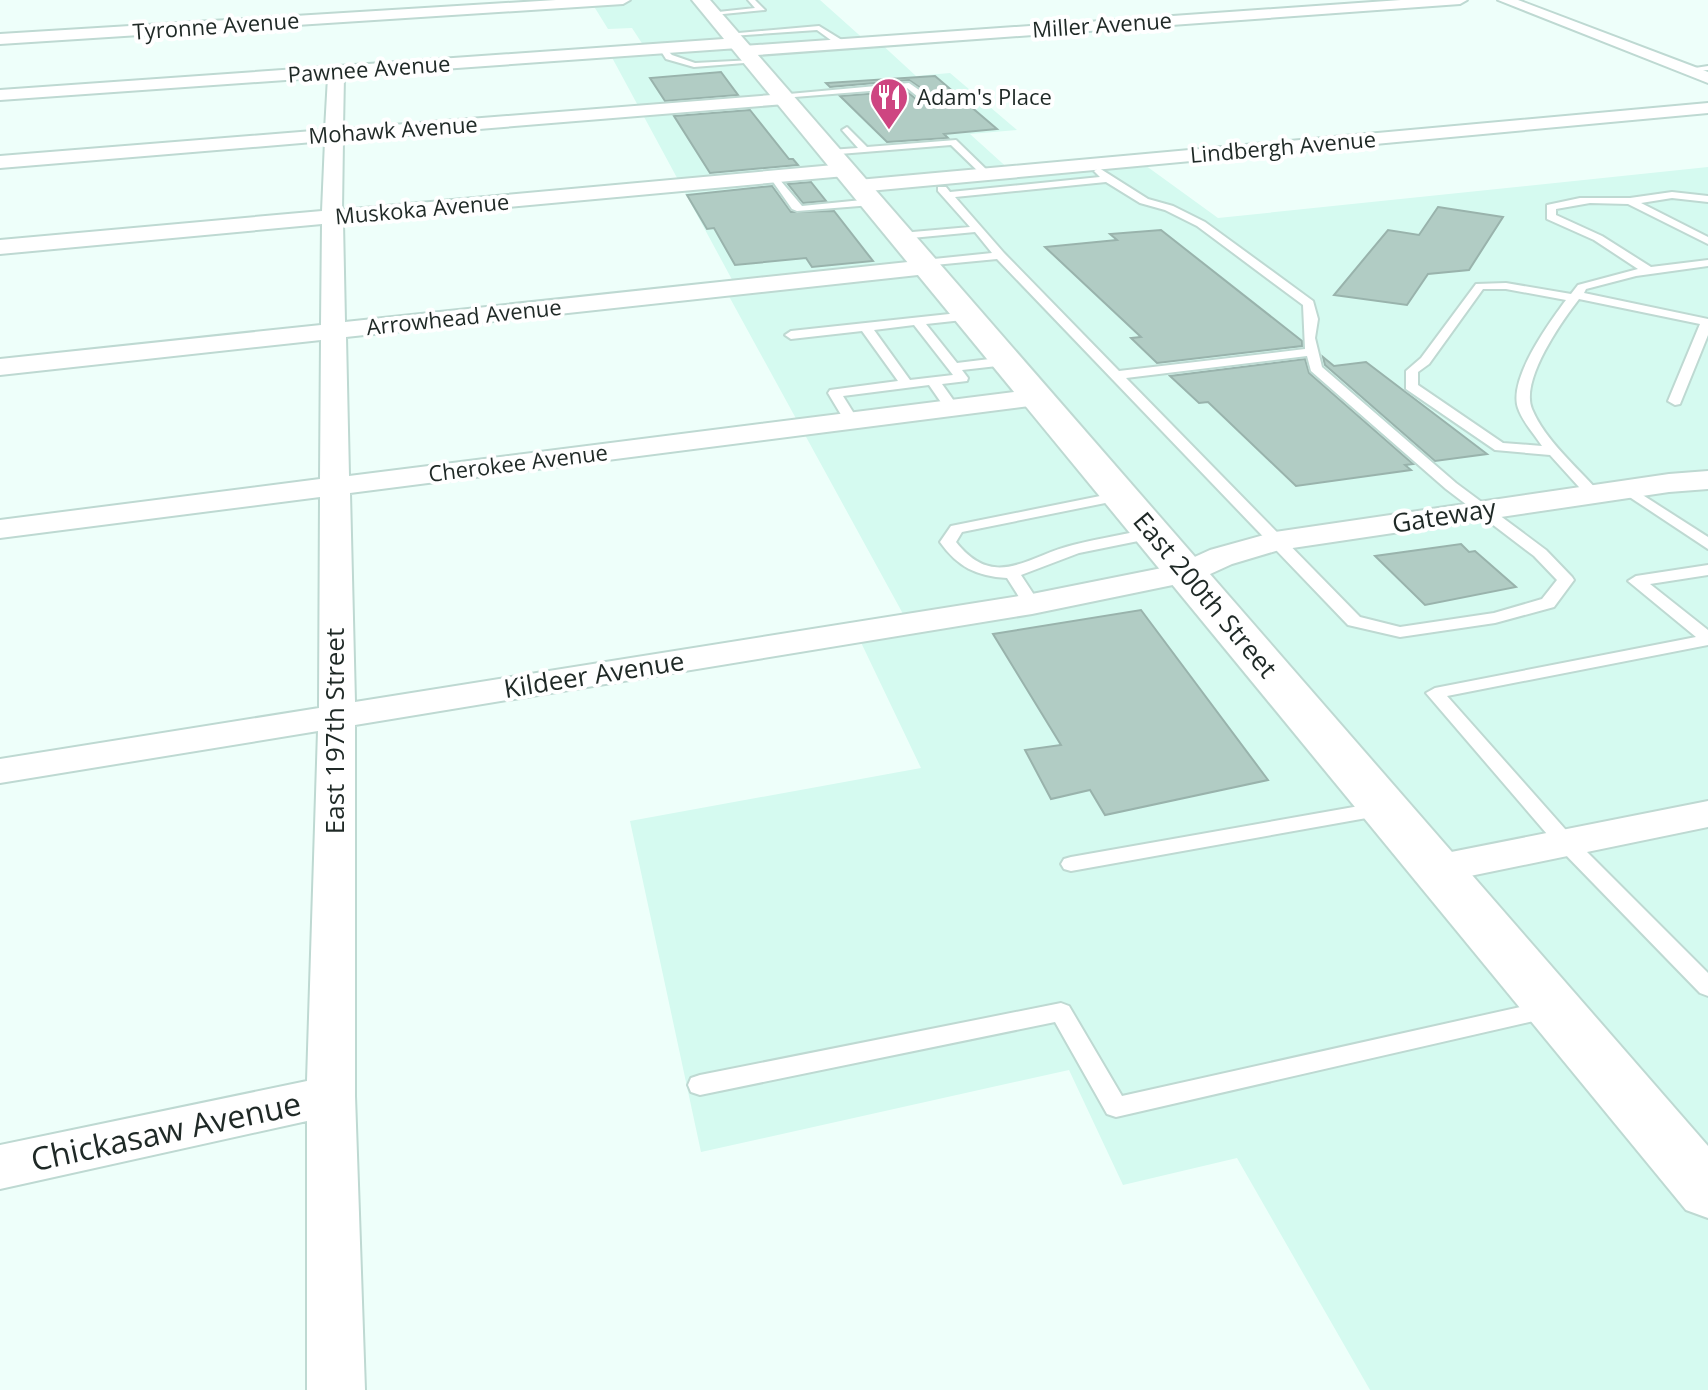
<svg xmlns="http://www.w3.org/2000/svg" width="1708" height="1390" viewBox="0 0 1708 1390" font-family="'Open Sans',sans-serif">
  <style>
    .built { fill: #d5faf0 }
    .building { fill: #b1ccc4; stroke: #99b3ac; stroke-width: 2 }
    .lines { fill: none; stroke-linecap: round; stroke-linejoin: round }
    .service-casing { stroke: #bed9d2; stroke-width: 4 }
    .minor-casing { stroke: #bed9d2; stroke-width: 4 }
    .tertiary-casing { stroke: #bed9d2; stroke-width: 4 }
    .service { fill: #fff; fill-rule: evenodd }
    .minor { fill: #fff; fill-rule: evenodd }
    .tertiary { fill: #fff; fill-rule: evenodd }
    .labels { text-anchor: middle; stroke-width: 8; stroke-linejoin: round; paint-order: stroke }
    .far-street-label { font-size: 22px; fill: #1f2926; stroke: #fff }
    .far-poi-label { font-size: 22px; fill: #1f2926; stroke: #fff; text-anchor: start }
    .street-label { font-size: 26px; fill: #1f2926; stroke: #fff }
    .near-street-label { font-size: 32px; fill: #1f2926; stroke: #fff }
  </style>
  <rect width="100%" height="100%" fill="#eefffa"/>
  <!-- built -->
  <path class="built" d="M 590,0 L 820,0 L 867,42 L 878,41 L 916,76 L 950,73 L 1017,130 L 970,134 L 1012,172 L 1138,160 L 1218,218 L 1708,167 L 1708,1390 L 1370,1390 L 1237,1158 L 1123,1185 L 1069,1070 L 701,1152 L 630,821 L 921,768 L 856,632 L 908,623 L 725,289 L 736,287 L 609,52 L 645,48 L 632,28 L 608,29 Z"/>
  <!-- building -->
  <g class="building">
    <path d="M 721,72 L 738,95 L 665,101 L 650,78 Z"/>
    <path d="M 935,76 L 997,129 L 944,134 L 948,138 L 887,142 L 840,96 L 906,91 L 921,103 L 929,104 L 932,101 L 931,95 L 909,80 L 830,87 L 826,83 Z"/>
    <path d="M 750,110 L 789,159 L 793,159 L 798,165 L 710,173 L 674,116 Z"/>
    <path d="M 811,182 L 826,201 L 803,203 L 788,184 Z"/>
    <path d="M 772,186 L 791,212 L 834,211 L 873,261 L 812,267 L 806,258 L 735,265 L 714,228 L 707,229 L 687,195 Z"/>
    <path d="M 1438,207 L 1503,217 L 1469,270 L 1428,274 L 1407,305 L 1334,295 L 1388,230 L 1419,235 Z"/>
    <path d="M 1161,230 L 1302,341 L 1302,346 L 1157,363 L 1131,338 L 1141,337 L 1045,247 L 1117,240 L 1110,234 Z"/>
    <path d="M 1323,357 L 1334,366 L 1366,362 L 1487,454 L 1435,461 L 1325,365 Z"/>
    <path d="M 1305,359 L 1309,373 L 1413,464 L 1405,465 L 1411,470 L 1296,486 L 1208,402 L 1199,403 L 1170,376 Z"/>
    <path d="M 1461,544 L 1469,552 L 1475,551 L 1516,587 L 1425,605 L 1375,556 Z"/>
    <path d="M 1141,610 L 1268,780 L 1105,815 L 1090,790 L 1051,799 L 1025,750 L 1061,745 L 993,634 Z"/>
  </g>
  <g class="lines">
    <!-- service casing -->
    <g class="service-casing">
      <g id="service">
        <path d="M 748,0 L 755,0 L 765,10 L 713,15 L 709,13 L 755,8 Z"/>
        <path d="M 819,26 L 845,42 L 845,46 L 839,46 L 817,30 L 731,36 L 727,34 Z"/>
        <path d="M 663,46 L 672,55 L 695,63 L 753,60 L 757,62 L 694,67 L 666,59 L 659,48 Z"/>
        <path d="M 1708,66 L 1708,70 L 1686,72 L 1682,70 Z"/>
        <path d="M 909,83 L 929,97 L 929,101 L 923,101 L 907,88 L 782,98 L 778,95 Z"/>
        <path d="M 847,127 L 867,147 L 956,140 L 991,174 L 983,176 L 951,145 L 827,155 L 827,151 L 830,150 L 858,148 L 842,130 Z"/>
        <path d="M 1099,168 L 1148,199 L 1173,206 L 1205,222 L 1313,301 L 1318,319 L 1315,338 L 1322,367 L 1456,483 L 1546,550 L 1572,577 L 1574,580 L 1554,607 L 1495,623 L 1400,637 L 1348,625 L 997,259 L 924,266 L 918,263 L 924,260 L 992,253 L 975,232 L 901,239 L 896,236 L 901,233 L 970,227 L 938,191 L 938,187 L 946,187 L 950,192 L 1100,177 L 1094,171 ZM 1106,182 L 1140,203 L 1165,210 L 1197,226 L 1303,305 L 1305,349 L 1119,371 L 1004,253 L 955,197 ZM 1307,356 L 1311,371 L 1446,489 L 1534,556 L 1557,580 L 1542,599 L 1494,613 L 1400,627 L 1360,617 L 1126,378 Z"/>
        <path d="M 774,173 L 802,206 L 872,199 L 877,202 L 872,205 L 797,211 L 792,209 L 769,176 Z"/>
        <path d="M 1672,192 L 1708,196 L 1708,202 L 1672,198 L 1641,203 L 1708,237 L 1708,244 L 1628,204 L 1590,203 L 1556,209 L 1556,215 L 1602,236 L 1651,267 L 1708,260 L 1708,266 L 1636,276 L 1586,289 L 1584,293 L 1708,319 L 1708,335 L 1680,404 L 1675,405 L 1668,401 L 1700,324 L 1579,299 C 1562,321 1520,380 1532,409 C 1545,440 1576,466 1598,491 L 1598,497 L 1588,497 L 1550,455 L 1495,450 L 1406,389 L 1406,371 L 1421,358 L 1476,284 L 1506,283 L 1571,294 L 1578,285 L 1638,269 L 1594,240 L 1547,219 L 1547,205 L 1580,198 L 1630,198 ZM 1483,289 L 1506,289 L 1566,300 C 1549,323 1508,379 1518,408 C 1522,421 1535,435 1542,446 L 1503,443 L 1418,385 L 1418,372 L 1429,364 Z"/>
        <path d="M 968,312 L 972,313 L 972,319 L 926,324 L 957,363 L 1006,357 L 1012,361 L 1006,365 L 962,370 L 968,378 L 967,381 L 942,384 L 959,408 L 952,412 L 947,411 L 929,385 L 843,396 L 858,420 L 856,423 L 846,423 L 828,393 L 830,390 L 898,381 L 862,331 L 791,339 L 785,335 L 791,331 ZM 914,325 L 953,375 L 910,380 L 874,330 Z"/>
        <path d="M 1627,485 L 1708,537 L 1708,549 L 1622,492 L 1622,486 Z"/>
        <path d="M 1120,492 L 1127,496 L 1125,499 L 962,532 L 956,542 C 995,591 1027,556 1073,545 C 1100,538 1127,534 1153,528 L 1161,533 L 1153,538 L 1079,553 L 1021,575 L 1040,604 L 1038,608 L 1026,608 L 1007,578 C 976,576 958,567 940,542 L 951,526 Z"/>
        <path d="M 1708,565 L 1708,575 L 1650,584 L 1708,630 L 1708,645 L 1447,696 L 1573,838 L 1708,973 L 1708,996 L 1700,993 L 1559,848 L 1426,693 L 1435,688 L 1696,637 L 1628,581 L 1636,576 Z"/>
        <path d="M 1382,802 L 1389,804 L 1392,809 L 1389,814 L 1071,871 L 1064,869 L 1061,864 L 1064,859 L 1071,857 Z"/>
        <path d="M 1547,1001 L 1555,1004 L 1559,1010 L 1555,1016 L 1116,1117 L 1107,1114 L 1055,1022 L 700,1095 L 691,1092 L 688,1085 L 691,1078 L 700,1075 L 1061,1003 L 1069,1006 L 1122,1096 Z"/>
      </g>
    </g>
    <!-- minor casing -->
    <g class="minor-casing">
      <g id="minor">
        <path d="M 556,0 L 630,0 L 623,4 L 0,44 L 0,34 Z"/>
        <path d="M 1401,0 L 1467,0 L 1460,4 L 743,56 L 735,51 L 738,48 L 344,76 L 343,129 L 785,94 L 794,99 L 785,104 L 343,140 L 342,210 L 845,164 L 855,170 L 845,176 L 343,222 L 345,322 L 927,260 L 938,267 L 927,274 L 346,337 L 349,476 L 1037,389 L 1046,391 L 1050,397 L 1046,403 L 1037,405 L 350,493 L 355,702 L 1032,594 L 1177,565 L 1210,550 L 1275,532 L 1669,474 L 1708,471 L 1708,489 L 1669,492 L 1279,550 L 1232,564 L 1197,580 L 1032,614 L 355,725 L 355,1096 L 365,1390 L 307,1390 L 307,1121 L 0,1189 L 0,1145 L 307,1081 L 318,731 L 0,783 L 0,759 L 319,708 L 320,497 L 0,538 L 0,520 L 320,479 L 321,340 L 0,375 L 0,359 L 321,325 L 322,224 L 0,254 L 0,240 L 322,211 L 325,141 L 0,168 L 0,156 L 325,130 L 328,77 L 0,100 L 0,90 L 738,38 L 746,43 L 743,46 Z"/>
        <path d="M 1498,0 L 1518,0 L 1708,72 L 1708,83 Z"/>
        <path d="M 1708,103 L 1708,113 L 858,192 L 848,186 L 858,180 Z"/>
        <path d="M 1708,801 L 1708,827 L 1436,883 L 1421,879 L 1415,869 L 1421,859 L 1436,855 Z"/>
      </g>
    </g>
    <!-- tertiary casing -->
    <g class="tertiary-casing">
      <path id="tertiary" d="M 692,0 L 710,0 L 1708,1146 L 1708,1218 L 1686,1210 Z"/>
    </g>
    <!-- service -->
    <use href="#service" class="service"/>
    <!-- minor -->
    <use href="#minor" class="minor"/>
    <!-- tertiary -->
    <use href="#tertiary" class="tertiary"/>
  </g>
  <!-- icons -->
  <defs>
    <g id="restaurant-pin" transform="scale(2)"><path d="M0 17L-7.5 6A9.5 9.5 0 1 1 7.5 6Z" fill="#ce4581" stroke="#fff"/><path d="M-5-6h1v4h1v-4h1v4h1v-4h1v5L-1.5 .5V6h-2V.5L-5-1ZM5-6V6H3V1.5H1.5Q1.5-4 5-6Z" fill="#fff"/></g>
  </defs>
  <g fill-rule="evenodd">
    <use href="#restaurant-pin" x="889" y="97"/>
  </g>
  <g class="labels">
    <!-- far-street labels -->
    <g class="far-street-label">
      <text transform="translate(1102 25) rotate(-4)" y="8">Miller Avenue</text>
      <text transform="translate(216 26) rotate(-4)" y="8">Tyronne Avenue</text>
      <text transform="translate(369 69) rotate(-4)" y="8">Pawnee Avenue</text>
      <text transform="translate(393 130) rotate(-4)" y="8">Mohawk Avenue</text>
      <text transform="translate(1283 147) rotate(-5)" y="8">Lindbergh Avenue</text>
      <text transform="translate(422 209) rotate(-5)" y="8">Muskoka Avenue</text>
      <text transform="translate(464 317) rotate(-6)" y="8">Arrowhead Avenue</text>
      <text transform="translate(518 463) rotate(-7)" y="8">Cherokee Avenue</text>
    </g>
    <!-- far-poi labels -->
    <g class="far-poi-label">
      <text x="917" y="105">Adam's Place</text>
    </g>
    <!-- street labels -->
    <g class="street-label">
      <text transform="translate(1444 516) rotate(-9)" y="9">Gateway</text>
      <text transform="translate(1205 595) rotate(50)" y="9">East 200th Street</text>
      <text transform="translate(594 675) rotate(-9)" y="9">Kildeer Avenue</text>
      <text transform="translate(335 731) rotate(-90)" y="9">East 197th Street</text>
    </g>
    <!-- near-street labels -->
    <g class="near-street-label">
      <text transform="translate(166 1132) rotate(-12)" y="11">Chickasaw Avenue</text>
    </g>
  </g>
</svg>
